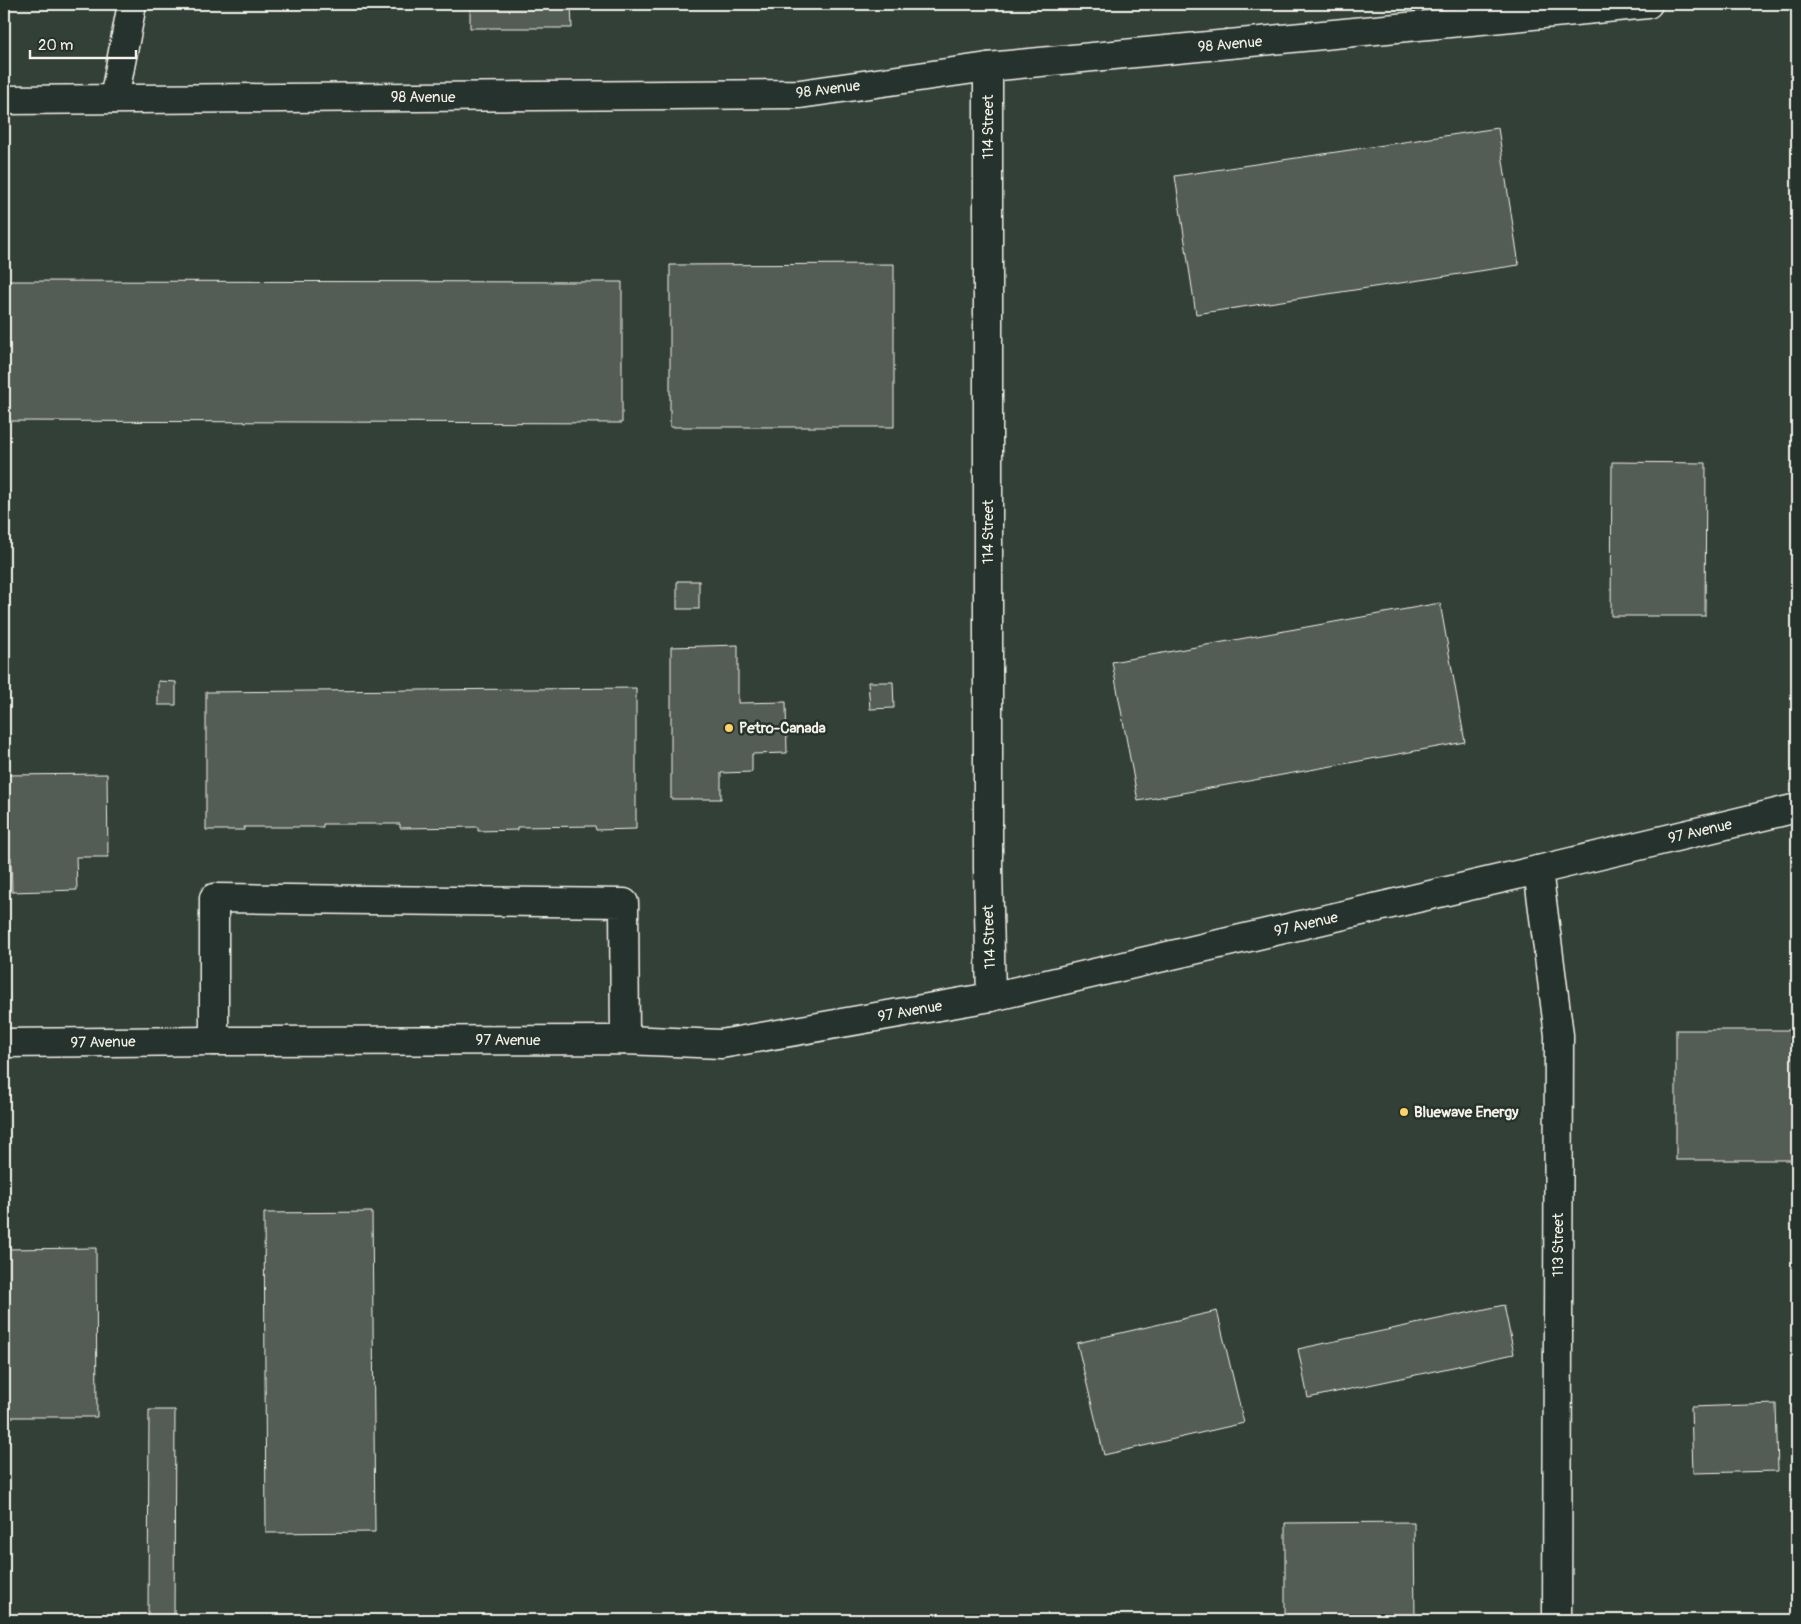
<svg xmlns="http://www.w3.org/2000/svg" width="1801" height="1624" viewBox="0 0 1801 1624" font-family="Pangolin,sans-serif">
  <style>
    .built { fill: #333f39 }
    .building { fill: #525c55; stroke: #f4f1e8 }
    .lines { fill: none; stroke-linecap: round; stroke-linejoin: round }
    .minor-casing { stroke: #f4f1e8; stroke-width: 31 }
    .minor { stroke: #26332d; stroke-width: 28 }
    .poi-dot { fill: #ffd166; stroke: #26332d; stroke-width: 2 }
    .labels { text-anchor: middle; stroke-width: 5; stroke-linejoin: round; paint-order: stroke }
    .street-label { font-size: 15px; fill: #f4f1e8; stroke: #26332d }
    .poi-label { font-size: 15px; font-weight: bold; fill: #f4f1e8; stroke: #26332d; text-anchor: start }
  </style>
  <rect width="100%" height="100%" fill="#26332d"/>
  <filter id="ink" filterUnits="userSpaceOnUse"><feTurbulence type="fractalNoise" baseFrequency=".02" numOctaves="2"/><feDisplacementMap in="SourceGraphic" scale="10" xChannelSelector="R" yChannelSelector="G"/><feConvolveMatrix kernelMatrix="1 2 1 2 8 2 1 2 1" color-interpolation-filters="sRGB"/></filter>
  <g filter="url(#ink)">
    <!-- built -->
    <rect class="built" x="4" y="4" width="1793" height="1616"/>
    <!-- building -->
    <g class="building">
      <path d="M 470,4 L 571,4 L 572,28 L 470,28 Z"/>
      <path d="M 1498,128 L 1519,265 L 1196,314 L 1175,176 Z"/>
      <path d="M 894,264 L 894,427 L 670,427 L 670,265 Z"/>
      <path d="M 4,281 L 622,282 L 622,423 L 4,421 Z"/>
      <path d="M 1612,462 L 1706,463 L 1705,616 L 1611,616 Z"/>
      <rect x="677" y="581" width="22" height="28"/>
      <path d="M 1440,603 L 1465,742 L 1138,801 L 1112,662 Z"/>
      <path d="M 738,645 L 738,703 L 786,702 L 787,753 L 752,754 L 752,772 L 721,773 L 721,799 L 671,799 L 671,647 Z"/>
      <path d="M 158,681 L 176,682 L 176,705 L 158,705 Z"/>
      <path d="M 868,682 L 893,682 L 894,708 L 870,709 Z"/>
      <path d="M 636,688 L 636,829 L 596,830 L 595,826 L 517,827 L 517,830 L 478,831 L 478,827 L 400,828 L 400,824 L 323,824 L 323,827 L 244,827 L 244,830 L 206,830 L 206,692 Z"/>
      <path d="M 107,774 L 108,857 L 76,857 L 77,890 L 12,892 L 11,857 L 4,857 L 4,775 Z"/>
      <rect x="1676" y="1030" width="121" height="130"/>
      <path d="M 372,1212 L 375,1532 L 266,1533 L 264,1213 Z"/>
      <path d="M 96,1248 L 97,1417 L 4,1417 L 4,1249 Z"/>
      <path d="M 1504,1305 L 1514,1354 L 1308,1398 L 1298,1349 Z"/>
      <path d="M 1217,1311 L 1244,1423 L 1104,1455 L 1077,1343 Z"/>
      <path d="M 1776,1404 L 1778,1471 L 1693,1473 L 1691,1407 Z"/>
      <path d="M 149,1410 L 175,1410 L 174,1620 L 148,1620 Z"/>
      <path d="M 1414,1522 L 1415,1620 L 1285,1620 L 1285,1523 Z"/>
    </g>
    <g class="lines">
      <!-- minor casing -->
      <g class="minor-casing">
        <g id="minor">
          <path d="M 988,67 L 988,868 L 991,997"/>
          <path d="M 114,99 L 132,4"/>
          <path d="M 4,100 L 800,94 L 988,67 L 1648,4"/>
          <path d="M 1538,870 L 1559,1035 L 1557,1620"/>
          <path d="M 214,1041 L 214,898 L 624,903 L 625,1040"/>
          <path d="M 4,1043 L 214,1041 L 625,1040 L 721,1044 L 991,997 L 1538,870 L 1797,808"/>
        </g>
      </g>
      <!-- minor -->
      <use href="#minor" class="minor"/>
    </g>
  </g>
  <!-- markers -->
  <g class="poi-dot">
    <circle cx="729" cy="728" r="5"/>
    <circle cx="1404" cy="1112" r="5"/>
  </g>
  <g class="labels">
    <!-- street labels -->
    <g class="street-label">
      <text transform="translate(1230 44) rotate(-5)" y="5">98 Avenue</text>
      <text transform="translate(828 89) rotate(-7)" y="5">98 Avenue</text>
      <text x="423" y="102">98 Avenue</text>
      <text transform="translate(988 127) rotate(-90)" y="5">114 Street</text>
      <text transform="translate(988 532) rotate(-90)" y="5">114 Street</text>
      <text transform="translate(1700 831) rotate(-13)" y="5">97 Avenue</text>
      <text transform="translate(1306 924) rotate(-13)" y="5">97 Avenue</text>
      <text transform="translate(989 937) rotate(-92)" y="5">114 Street</text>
      <text transform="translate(910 1011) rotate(-10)" y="5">97 Avenue</text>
      <text x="508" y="1045">97 Avenue</text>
      <text transform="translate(103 1042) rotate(-1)" y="5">97 Avenue</text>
      <text transform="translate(1558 1245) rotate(-90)" y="5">113 Street</text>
    </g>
    <!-- poi labels -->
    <g class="poi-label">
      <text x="739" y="733">Petro-Canada</text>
      <text x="1414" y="1117">Bluewave Energy</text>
    </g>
  </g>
  <!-- margin -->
  <rect width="1801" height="1624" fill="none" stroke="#26332d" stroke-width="20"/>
  <rect x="10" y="10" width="1781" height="1604" fill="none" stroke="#f4f1e8" stroke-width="2" filter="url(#ink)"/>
  <!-- scale -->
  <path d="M30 50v8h106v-8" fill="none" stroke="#f4f1e8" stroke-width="2.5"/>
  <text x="38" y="50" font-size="15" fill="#f4f1e8" stroke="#26332d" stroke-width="4" paint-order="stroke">20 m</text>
</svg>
